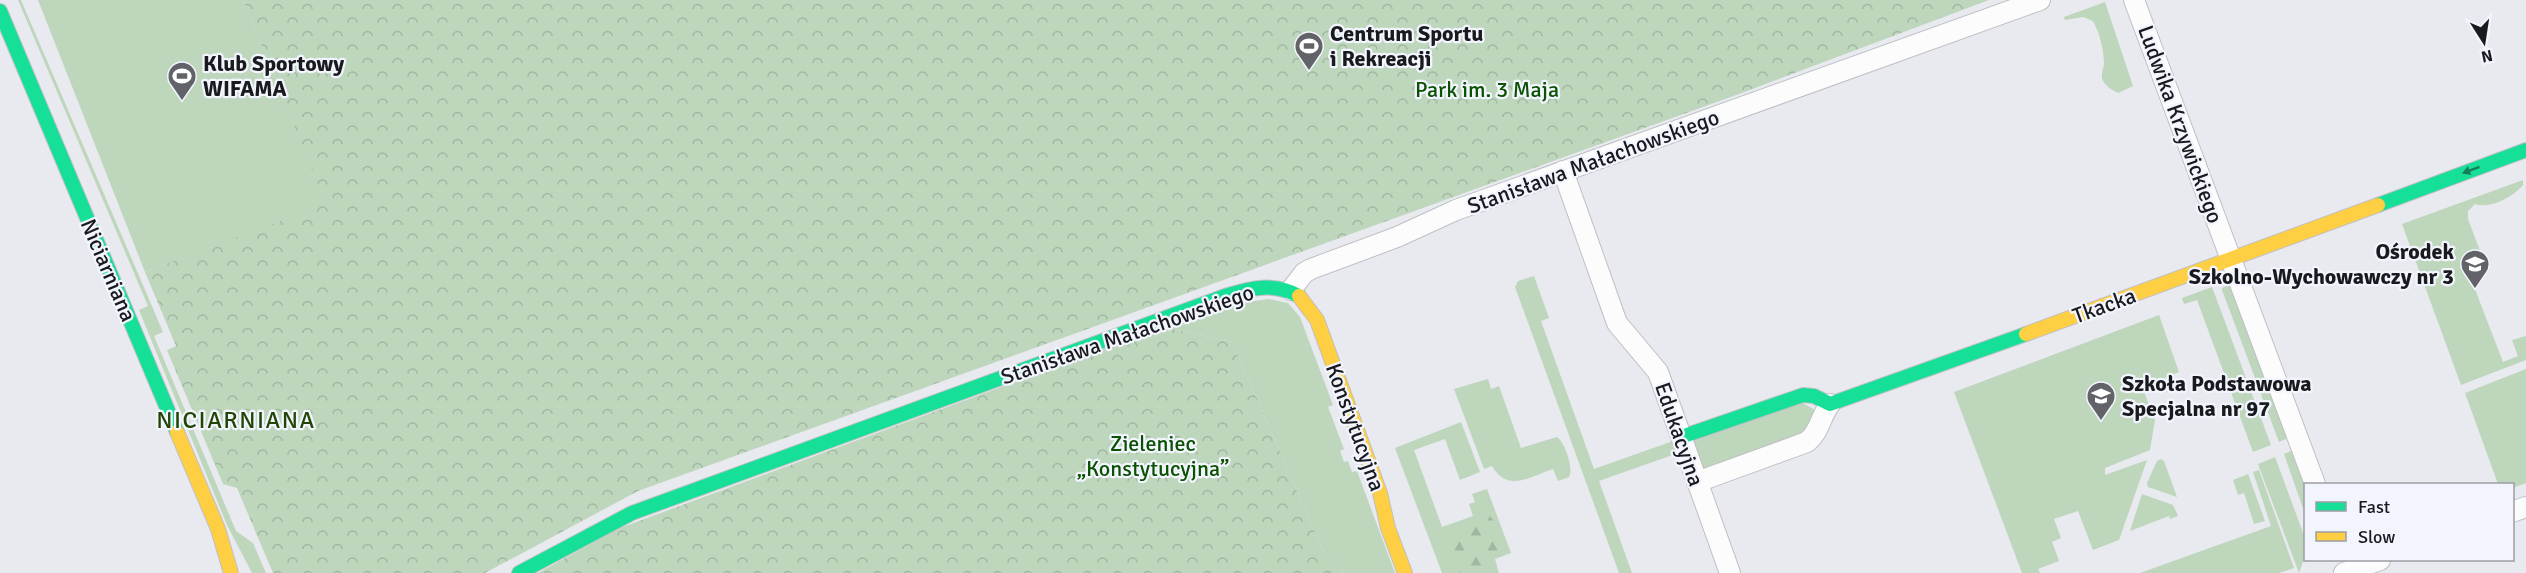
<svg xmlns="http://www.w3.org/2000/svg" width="2526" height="573" viewBox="0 0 2526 573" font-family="Signika,sans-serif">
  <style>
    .grass { fill: #bdd6bc }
    .forest { fill: url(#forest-firs) }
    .park { fill: url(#park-crowns) }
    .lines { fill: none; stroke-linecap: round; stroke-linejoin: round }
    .street-casing { stroke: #bfc0c5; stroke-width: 22 }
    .fast-casing { stroke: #bfc0c5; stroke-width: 16 }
    .slow-casing { stroke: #bfc0c5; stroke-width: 16 }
    .street { stroke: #fcfcfd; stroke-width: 20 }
    .fast { stroke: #16e098; stroke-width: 14 }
    .slow { stroke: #ffcf43; stroke-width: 14 }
    .oneway { fill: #187d5b }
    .labels { text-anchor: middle; stroke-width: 4.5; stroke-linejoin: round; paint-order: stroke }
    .poi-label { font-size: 22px; font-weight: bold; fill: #191a1e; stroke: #f3f5fe; text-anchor: start }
    .park-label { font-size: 22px; fill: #0a5100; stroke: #f3f5fe }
    .street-label { font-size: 22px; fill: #191a1e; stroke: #f3f5fe }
    .neighbourhood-label { font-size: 24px; letter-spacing: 1.5px; fill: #214603; stroke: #f3f5fe }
  </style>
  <defs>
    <pattern id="forest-firs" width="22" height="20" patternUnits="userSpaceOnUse" patternTransform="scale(1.5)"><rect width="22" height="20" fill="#bdd6bc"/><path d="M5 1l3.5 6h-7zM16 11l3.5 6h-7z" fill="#a2b7a1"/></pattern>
    <pattern id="park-crowns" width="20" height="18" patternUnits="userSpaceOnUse" patternTransform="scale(1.5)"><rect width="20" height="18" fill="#bdd6bc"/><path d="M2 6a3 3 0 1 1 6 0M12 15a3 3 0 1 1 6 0" fill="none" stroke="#a2b7a1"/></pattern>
  </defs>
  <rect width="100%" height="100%" fill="#e8eaf0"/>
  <!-- grass -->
  <g class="grass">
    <path d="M 18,0 L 21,0 L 163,332 L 154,336 L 236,531 L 253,543 L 266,573 L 252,573 L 227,525 L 139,310 L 148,306 Z"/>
    <path d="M 38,0 L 243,0 L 327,205 L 145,272 Z"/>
    <path d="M 2105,2 L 2133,86 L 2118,93 C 2112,90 2107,87 2103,81 C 2100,74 2104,69 2104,62 C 2103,47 2100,34 2093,21 L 2083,17 L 2065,20 L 2064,17 Z"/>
    <path d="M 2523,180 L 2523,185 C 2513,197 2491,209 2475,204 L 2468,211 L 2468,219 L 2488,272 L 2471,279 L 2503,362 L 2518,356 L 2512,340 L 2526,336 L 2526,360 L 2461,385 L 2402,224 Z"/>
    <path d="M 1534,276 L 1549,318 L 1541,321 L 1594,469 L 1673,441 L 1678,453 L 1599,481 L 1632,573 L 1619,573 L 1515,287 L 1518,281 Z"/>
    <path d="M 2231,284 L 2288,438 L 2279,442 L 2222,290 L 2222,288 Z"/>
    <path d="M 2212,287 L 2271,445 L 2253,452 L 2197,300 L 2184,304 L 2182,298 Z"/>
    <path d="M 1269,299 L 1288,303 L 1300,317 L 1333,405 L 1328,407 L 1344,449 L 1340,451 L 1344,462 L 1348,461 L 1352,472 L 1357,471 L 1395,573 L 1344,573 L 1341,566 L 1325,555 L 1232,342 L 1163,327 L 1246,302 Z"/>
    <path d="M 2159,315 L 2179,372 L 2165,378 L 2169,391 L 2164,393 L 2159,381 L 2142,387 L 2155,420 L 2150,450 L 2105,468 L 2105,475 L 2147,460 L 2119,540 L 2093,550 L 2078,511 L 2054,519 L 2061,538 L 2052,542 L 2059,561 L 2038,569 L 2040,573 L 2022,573 L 1954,392 Z"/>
    <path d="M 2526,369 L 2526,483 L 2513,488 L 2512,484 L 2498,484 L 2465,393 Z"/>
    <path d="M 1488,379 L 1491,389 L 1499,386 L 1521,448 L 1557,437 C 1565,443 1574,468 1569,477 L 1558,481 L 1553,469 C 1529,477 1508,493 1492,466 L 1484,469 L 1454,389 Z"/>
    <path d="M 1801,402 L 1815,410 L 1810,432 L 1705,470 L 1700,468 L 1694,441 Z"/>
    <path d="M 1461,422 L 1480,472 L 1460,480 L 1445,439 L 1414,450 L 1442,527 L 1473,516 L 1469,504 L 1475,502 L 1472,494 L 1487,489 L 1511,553 L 1495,559 L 1499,573 L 1442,573 L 1395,448 Z"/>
    <path d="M 2293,450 L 2306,484 L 2305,514 L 2284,454 Z"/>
    <path d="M 2275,457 L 2305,538 L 2305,556 L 2299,573 L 2258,464 Z"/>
    <path d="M 2161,459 L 2164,461 L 2177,497 L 2148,487 L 2147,483 L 2157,461 Z"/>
    <path d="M 2259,470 L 2294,568 L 2279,573 L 2140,573 L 2271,526 L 2253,472 Z"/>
    <path d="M 2248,474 L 2265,521 L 2254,524 L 2244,493 L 2238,495 L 2233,480 Z"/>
    <path d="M 2142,494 L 2173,505 L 2178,516 L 2170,519 L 2169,516 L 2130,531 Z"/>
  </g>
  <!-- forest -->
  <path class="forest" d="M 1489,515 C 1497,524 1504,538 1502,550 L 1491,555 L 1489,567 L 1492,573 L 1459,573 C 1447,541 1459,524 1489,515 Z"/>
  <!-- park -->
  <g class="park">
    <path d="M 243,0 L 1989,0 L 1739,94 L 638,491 L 485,573 L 273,573 L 237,488 L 223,484 L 167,350 L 176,346 L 145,272 L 326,204 Z"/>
    <path d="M 1163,327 L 1232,342 L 1325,555 L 1341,566 L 1344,573 L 538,573 L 620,528 Z"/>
  </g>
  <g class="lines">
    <!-- street casing -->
    <g class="street-casing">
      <g id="street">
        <path d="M 2134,0 L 2315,484"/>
        <path d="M 1563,171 L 1617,323 L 1658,372 L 1730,573"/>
        <path d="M 1291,290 L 1304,273 L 1311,269 L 1397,237 L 1456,210 L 2040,0"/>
        <path d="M 1697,482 L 1807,442 C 1820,432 1820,417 1830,404"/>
        <path d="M 2512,512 L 2526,507"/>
        <path d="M 2344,573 L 2380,560"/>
      </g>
    </g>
    <!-- fast casing -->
    <g class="fast-casing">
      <g id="fast">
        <path d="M 0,11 L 177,432"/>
        <path d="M 2378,205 L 2526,150"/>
        <path d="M 1681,437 L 1803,395 L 1814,396 L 1830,404 L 2026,334"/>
        <path d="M 519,573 L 632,513 L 1225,296 C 1251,288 1274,282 1299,296"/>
      </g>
    </g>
    <!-- slow casing -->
    <g class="slow-casing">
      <g id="slow">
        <path d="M 1299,296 L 1317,320 L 1380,493 L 1388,528 L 1405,573"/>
        <path d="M 2026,334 L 2378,205"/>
        <path d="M 177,432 L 218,529 L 231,573"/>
      </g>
    </g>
    <!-- street -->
    <use href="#street" class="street"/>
    <!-- fast -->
    <use href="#fast" class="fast"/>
    <!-- slow -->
    <use href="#slow" class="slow"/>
  </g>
  <!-- one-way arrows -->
  <defs><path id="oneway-solid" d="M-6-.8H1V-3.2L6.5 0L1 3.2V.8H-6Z" transform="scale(1.5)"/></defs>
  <use class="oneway" href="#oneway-solid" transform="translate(2471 170) rotate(159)"/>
  <!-- icons -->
  <defs>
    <g id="stadium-pin" transform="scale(1.5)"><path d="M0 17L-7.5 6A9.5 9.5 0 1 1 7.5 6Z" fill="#616368" stroke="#f3f5fe"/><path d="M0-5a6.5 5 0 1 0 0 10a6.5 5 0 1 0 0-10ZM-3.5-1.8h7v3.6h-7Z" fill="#fff"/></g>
    <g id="university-pin" transform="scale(1.5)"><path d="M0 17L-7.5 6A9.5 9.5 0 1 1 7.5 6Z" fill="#616368" stroke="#f3f5fe"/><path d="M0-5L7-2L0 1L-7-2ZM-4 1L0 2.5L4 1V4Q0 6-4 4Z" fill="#fff"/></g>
    <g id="school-pin" transform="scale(1.5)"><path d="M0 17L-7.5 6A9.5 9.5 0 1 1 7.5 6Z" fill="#616368" stroke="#f3f5fe"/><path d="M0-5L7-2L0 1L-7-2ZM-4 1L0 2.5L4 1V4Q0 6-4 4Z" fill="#fff"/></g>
  </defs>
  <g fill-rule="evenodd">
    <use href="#stadium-pin" x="1309" y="46"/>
    <use href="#stadium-pin" x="182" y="76"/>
    <use href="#university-pin" x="2475" y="264"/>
    <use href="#school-pin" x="2101" y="396"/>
  </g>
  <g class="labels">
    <!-- poi labels -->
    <g class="poi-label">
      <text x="1330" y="41">Centrum Sportu<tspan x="1330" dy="25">i Rekreacji</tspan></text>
      <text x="203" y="71">Klub Sportowy<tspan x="203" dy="25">WIFAMA</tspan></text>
      <text x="2454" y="259" text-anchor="end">Ośrodek<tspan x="2454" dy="25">Szkolno-Wychowawczy nr 3</tspan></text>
      <text x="2122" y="391">Szkoła Podstawowa<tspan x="2122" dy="25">Specjalna nr 97</tspan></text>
    </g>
    <!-- park labels -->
    <g class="park-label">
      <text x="1487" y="97">Park im. 3 Maja</text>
      <text x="1153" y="451">Zieleniec<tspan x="1153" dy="25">„Konstytucyjna”</tspan></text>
    </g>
    <!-- street labels -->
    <g class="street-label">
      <text transform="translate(2181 124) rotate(70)" y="8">Ludwika Krzywickiego</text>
      <text transform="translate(1593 161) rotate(-20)" y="8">Stanisława Małachowskiego</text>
      <text transform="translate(109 270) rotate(67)" y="8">Niciarniana</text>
      <text transform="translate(2104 305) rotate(-20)" y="8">Tkacka</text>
      <text transform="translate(1127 334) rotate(-19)" y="8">Stanisława Małachowskiego</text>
      <text transform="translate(1356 427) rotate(70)" y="8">Konstytucyjna</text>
      <text transform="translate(1680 434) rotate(71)" y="8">Edukacyjna</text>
    </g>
    <!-- neighbourhood labels -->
    <g class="neighbourhood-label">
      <text x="236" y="428">NICIARNIANA</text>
    </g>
  </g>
  <!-- legend -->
  <rect x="2304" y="483" width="210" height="78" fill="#f3f5fe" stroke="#9c9da4" stroke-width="1.5"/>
  <rect x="2316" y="502" width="30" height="9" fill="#16e098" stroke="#9c9da4" stroke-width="1.5"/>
  <text x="2358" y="513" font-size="18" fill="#191a1e">Fast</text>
  <rect x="2316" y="532" width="30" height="9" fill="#ffcf43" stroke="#9c9da4" stroke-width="1.5"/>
  <text x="2358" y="543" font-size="18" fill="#191a1e">Slow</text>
  <!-- north arrow -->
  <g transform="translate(2484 42) rotate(168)" stroke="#f3f5fe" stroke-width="4.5" paint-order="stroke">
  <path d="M0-4.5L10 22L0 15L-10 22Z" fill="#191a1e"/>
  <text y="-9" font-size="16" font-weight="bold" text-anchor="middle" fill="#191a1e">N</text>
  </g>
</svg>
